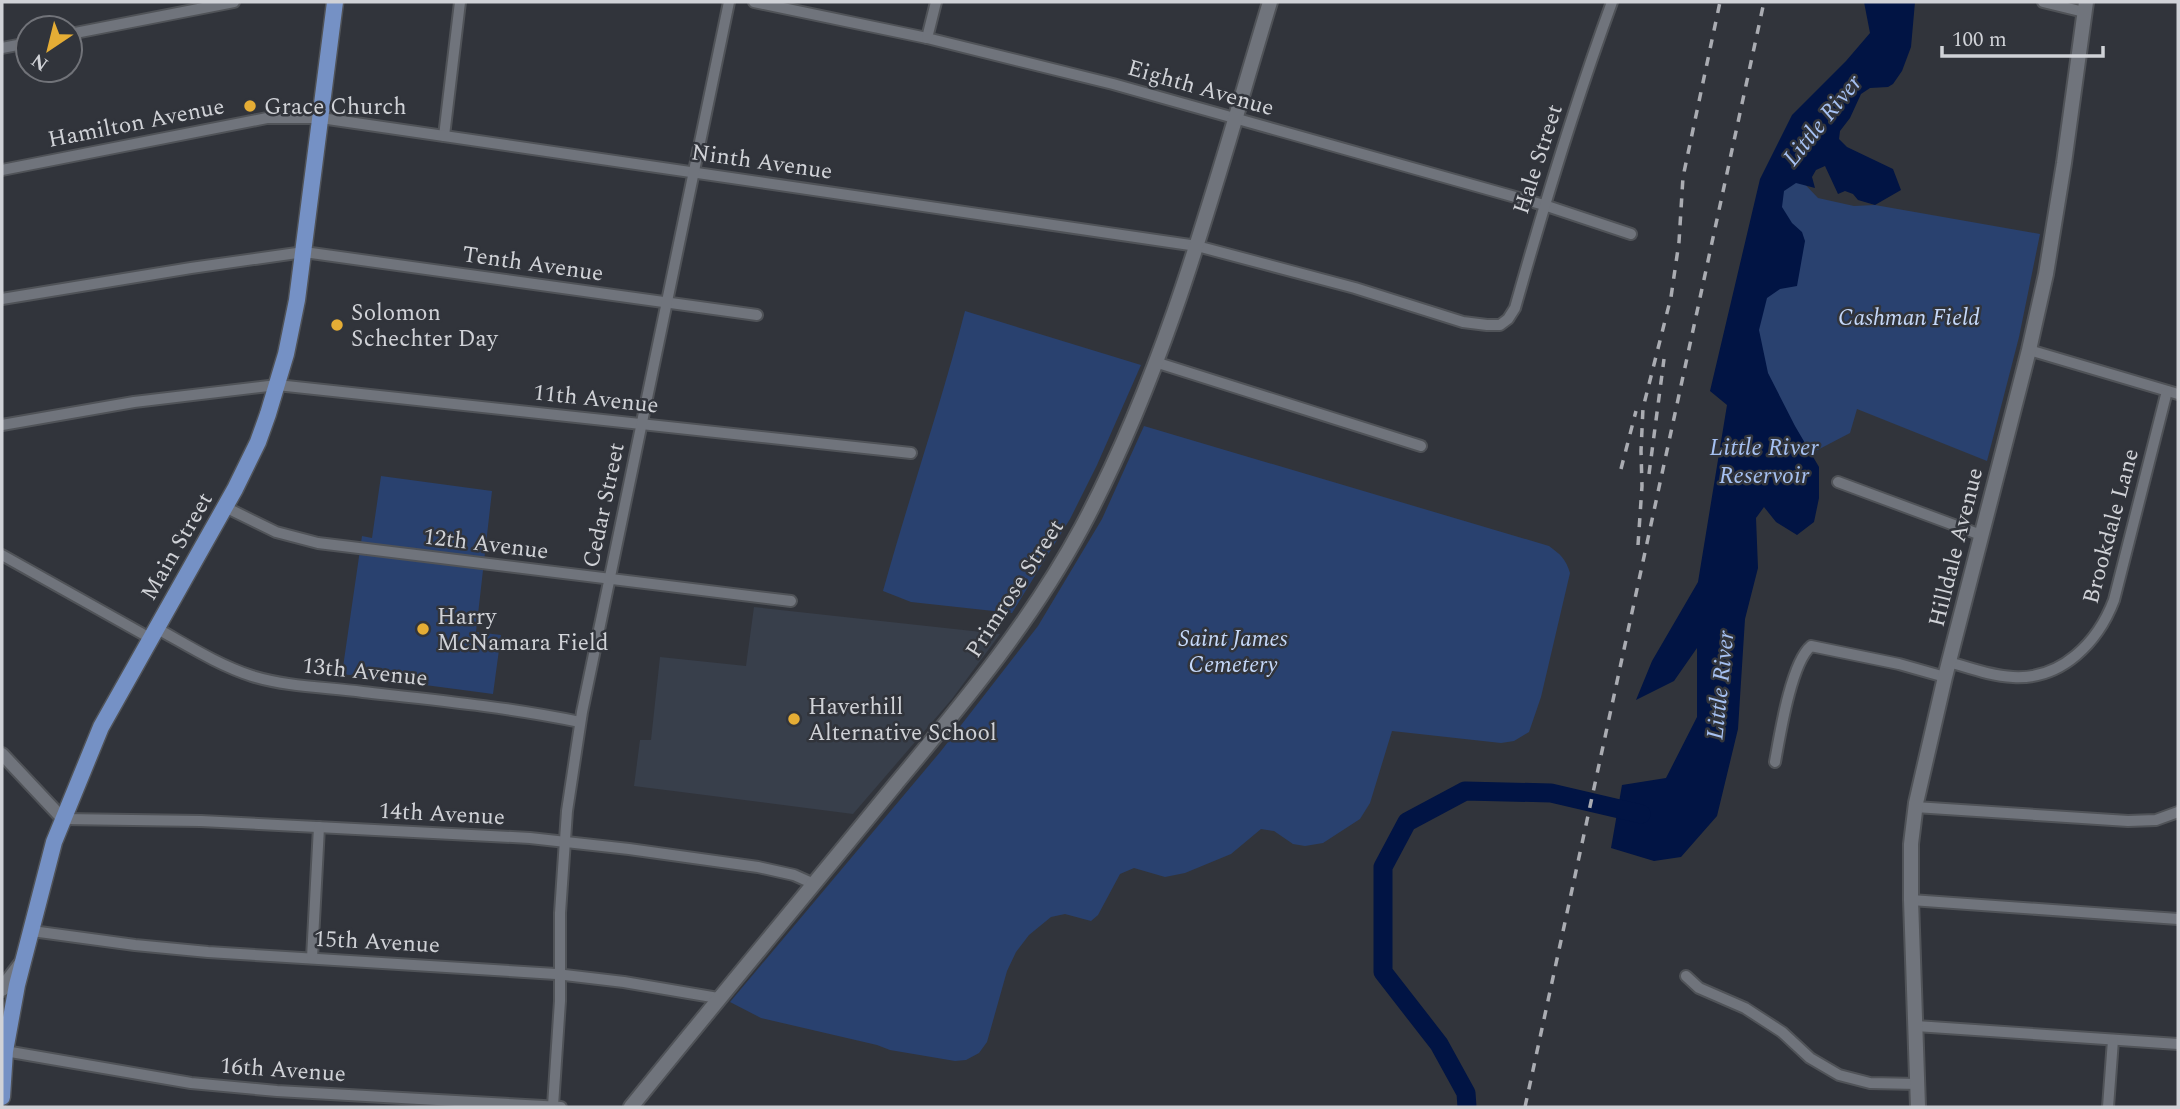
<svg xmlns="http://www.w3.org/2000/svg" width="2180" height="1109" viewBox="0 0 2180 1109" font-family="Spectral,serif">
  <style>
    .built { fill: #383f4b }
    .green { fill: #29416f }
    .water { fill: #011444 }
    .lines { fill: none; stroke-linecap: round; stroke-linejoin: round }
    .river { stroke: #011444; stroke-width: 19 }
    .minor-casing { stroke: #505358; stroke-width: 14 }
    .tertiary-casing { stroke: #505358; stroke-width: 16 }
    .secondary-casing { stroke: #505358; stroke-width: 18 }
    .primary-casing { stroke: #505358; stroke-width: 19 }
    .minor { stroke: #70747c; stroke-width: 10 }
    .tertiary { stroke: #70747c; stroke-width: 12 }
    .secondary { stroke: #70747c; stroke-width: 14 }
    .primary { stroke: #7591c5; stroke-width: 16 }
    .rail { stroke: #aaacb2; stroke-width: 3.5; stroke-dasharray: 9 9; stroke-linecap: butt }
    .poi-dot { fill: #e5ad35; stroke: #31343b; stroke-width: 2.5 }
    .labels { text-anchor: middle; stroke-width: 5; stroke-linejoin: round; paint-order: stroke }
    .street-label { font-size: 23px; fill: #d0d2d7; stroke: #31343b }
    .poi-label { font-size: 23px; fill: #d0d2d7; stroke: #31343b; text-anchor: start }
    .park-label { font-size: 23px; font-style: italic; fill: #c5d8f9; stroke: #31343b }
    .water-label { font-size: 24px; font-style: italic; fill: #a6c1f2; stroke: #31343b }
  </style>
  <rect width="100%" height="100%" fill="#31343b"/>
  <!-- built -->
  <path class="built" d="M 754,607 L 1000,634 L 952,699 L 853,814 L 634,786 L 640,740 L 651,740 L 660,657 L 746,666 Z"/>
  <!-- green -->
  <g class="green">
    <path d="M 1797,176 L 1818,198 L 1854,206 L 1875,205 L 2040,234 L 2019,337 L 1987,461 L 1857,409 L 1850,433 L 1806,456 L 1782,424 L 1754,335 L 1775,210 L 1783,182 Z"/>
    <path d="M 965,311 L 1141,365 L 1097,465 L 1070,519 L 1012,613 L 911,602 L 883,591 C 909,497 941,405 965,311 Z"/>
    <path d="M 1144,426 L 1549,546 C 1560,554 1566,559 1570,573 L 1541,697 L 1529,732 L 1514,741 L 1501,743 L 1392,731 L 1370,803 L 1360,819 L 1323,843 L 1305,846 L 1293,844 L 1274,831 L 1261,829 L 1231,854 L 1185,873 L 1165,877 L 1134,868 L 1120,874 L 1098,915 L 1091,921 L 1065,914 L 1051,917 L 1029,935 L 1016,952 L 1007,971 L 987,1042 L 979,1053 L 966,1060 L 955,1061 L 890,1050 L 877,1045 L 761,1018 L 730,1002 L 941,751 L 1038,626 L 1102,519 Z"/>
    <path d="M 381,476 L 492,491 L 476,632 L 501,635 L 493,694 L 342,674 L 362,536 L 372,538 Z"/>
  </g>
  <!-- water -->
  <path class="water" d="M 1864,2 L 1915,2 L 1911,47 L 1902,71 L 1893,84 L 1888,87 L 1870,88 L 1861,94 L 1850,118 L 1840,131 L 1839,139 L 1847,147 L 1893,169 L 1901,190 L 1875,205 L 1858,200 L 1853,194 L 1845,191 L 1838,194 L 1825,166 L 1816,170 L 1812,177 L 1815,188 L 1796,183 L 1784,191 L 1782,207 L 1792,223 L 1802,232 L 1805,241 L 1797,286 L 1780,289 L 1767,298 L 1759,330 L 1768,373 L 1795,426 L 1819,467 L 1819,498 L 1814,522 L 1797,535 L 1776,522 L 1764,507 L 1756,518 L 1758,568 L 1745,619 L 1738,729 L 1717,816 L 1681,857 L 1654,861 L 1611,848 L 1622,785 L 1666,778 L 1697,717 L 1697,648 L 1674,681 L 1636,700 L 1652,661 L 1698,582 L 1727,405 L 1710,391 L 1760,179 L 1792,115 L 1846,61 L 1870,33 Z"/>
  <g class="lines">
    <!-- river -->
    <path class="river" d="M 1467,1107 L 1466,1093 L 1439,1044 L 1383,972 L 1383,867 L 1407,822 L 1465,791 L 1551,793 L 1641,814"/>
    <!-- minor casing -->
    <g class="minor-casing">
      <g id="minor">
        <path d="M 754,2 L 927,38 L 1113,84 L 1544,205 L 1631,234"/>
        <path d="M 2043,2 L 2084,12"/>
        <path d="M 70,34 L 234,2"/>
        <path d="M 927,38 L 936,2"/>
        <path d="M 2,48 L 28,43"/>
        <path d="M 444,136 L 460,2"/>
        <path d="M 2,170 L 267,118 L 321,118 L 1197,246 L 1355,288 L 1463,322 L 1487,325 L 1500,325 L 1508,319 L 1515,308 C 1544,205 1575,103 1612,2"/>
        <path d="M 2,299 L 191,268 L 304,252 L 757,315"/>
        <path d="M 2029,350 L 2178,394"/>
        <path d="M 1155,362 L 1421,446"/>
        <path d="M 2,425 L 134,402 L 277,385 L 911,453"/>
        <path d="M 1838,482 L 1981,535"/>
        <path d="M 225,507 L 276,532 L 318,543 L 791,601"/>
        <path d="M 2,555 L 150,638"/>
        <path d="M 156,628 C 187,645 218,665 252,676 C 288,687 325,687 363,692 C 435,700 508,707 580,722"/>
        <path d="M 1949,662 C 1970,668 1991,676 2013,677 C 2062,680 2098,642 2114,600 L 2167,391"/>
        <path d="M 1775,762 C 1780,734 1791,663 1811,646 L 1899,664 L 1945,677"/>
        <path d="M 1915,807 L 2128,821 L 2156,820 L 2178,812"/>
        <path d="M 63,819 L 201,821 L 530,838 L 629,849 L 758,867 L 794,875 L 814,884"/>
        <path d="M 1911,900 L 2178,919"/>
        <path d="M 32,931 L 135,945 L 208,952 L 556,974 L 624,982 L 718,998"/>
        <path d="M 312,958 L 319,827"/>
        <path d="M 1686,976 L 1699,988 L 1745,1008 L 1782,1032 L 1810,1058 L 1839,1075 L 1870,1083 L 1918,1084"/>
        <path d="M 1916,1026 L 2178,1044"/>
        <path d="M 5,1051 L 191,1083 L 277,1091 L 561,1107"/>
        <path d="M 553,1106 L 560,1001 L 560,913 L 567,811 L 582,712 L 729,2"/>
        <path d="M 2108,1107 L 2113,1040"/>
      </g>
    </g>
    <!-- tertiary casing -->
    <g class="tertiary-casing">
      <path id="tertiary" d="M 2,754 L 63,819"/>
    </g>
    <!-- secondary casing -->
    <g class="secondary-casing">
      <g id="secondary">
        <path d="M 2,989 L 21,964"/>
        <path d="M 631,1107 C 718,999 807,893 895,785 C 963,703 1031,622 1082,527 C 1170,362 1216,180 1270,2"/>
        <path d="M 1918,1107 L 1911,900 L 1911,844 L 1916,803 L 1945,677 L 2029,350 L 2046,274 L 2064,163 L 2086,2"/>
      </g>
    </g>
    <!-- primary casing -->
    <g class="primary-casing">
      <path id="primary" d="M 2,1097 L 5,1051 L 17,985 L 54,842 L 101,727 L 235,489 L 258,442 L 268,414 L 286,354 L 297,300 L 335,2"/>
    </g>
    <!-- minor -->
    <use href="#minor" class="minor"/>
    <!-- tertiary -->
    <use href="#tertiary" class="tertiary"/>
    <!-- secondary -->
    <use href="#secondary" class="secondary"/>
    <!-- primary -->
    <use href="#primary" class="primary"/>
    <!-- rail -->
    <g class="rail">
      <path d="M 1621,469 L 1636,411"/>
      <path d="M 1649,474 L 1664,359"/>
      <path d="M 1638,545 L 1642,486 L 1641,451 L 1643,408 L 1671,297 L 1679,242 L 1683,177 L 1720,2"/>
      <path d="M 1525,1107 L 1764,2"/>
    </g>
  </g>
  <!-- markers -->
  <g class="poi-dot">
    <circle cx="250" cy="106" r="7"/>
    <circle cx="337" cy="325" r="7"/>
    <circle cx="423" cy="629" r="7"/>
    <circle cx="794" cy="719" r="7"/>
  </g>
  <g class="labels">
    <!-- street labels -->
    <g class="street-label">
      <text transform="translate(1201 87) rotate(16)" y="8">Eighth Avenue</text>
      <text transform="translate(136 122) rotate(-11)" y="8">Hamilton Avenue</text>
      <text transform="translate(1537 159) rotate(-72)" y="8">Hale Street</text>
      <text transform="translate(762 161) rotate(8)" y="8">Ninth Avenue</text>
      <text transform="translate(533 263) rotate(8)" y="8">Tenth Avenue</text>
      <text transform="translate(596 398) rotate(6)" y="8">11th Avenue</text>
      <text transform="translate(603 505) rotate(-78)" y="8">Cedar Street</text>
      <text transform="translate(2110 526) rotate(-75)" y="8">Brookdale Lane</text>
      <text transform="translate(486 543) rotate(7)" y="8">12th Avenue</text>
      <text transform="translate(176 546) rotate(-60)" y="8">Main Street</text>
      <text transform="translate(1955 547) rotate(-76)" y="8">Hilldale Avenue</text>
      <text transform="translate(1014 588) rotate(-57)" y="8">Primrose Street</text>
      <text transform="translate(365 671) rotate(6)" y="8">13th Avenue</text>
      <text transform="translate(442 813) rotate(3)" y="8">14th Avenue</text>
      <text transform="translate(377 941) rotate(3)" y="8">15th Avenue</text>
      <text transform="translate(283 1069) rotate(4)" y="8">16th Avenue</text>
    </g>
    <!-- poi labels -->
    <g class="poi-label">
      <text x="264" y="114">Grace Church</text>
      <text x="351" y="320">Solomon<tspan x="351" dy="26">Schechter Day</tspan></text>
      <text x="437" y="624">Harry<tspan x="437" dy="26">McNamara Field</tspan></text>
      <text x="808" y="714">Haverhill<tspan x="808" dy="26">Alternative School</tspan></text>
    </g>
    <!-- park labels -->
    <g class="park-label">
      <text x="1909" y="325">Cashman Field</text>
      <text x="1233" y="646">Saint James<tspan x="1233" dy="26">Cemetery</tspan></text>
    </g>
    <!-- water labels -->
    <g class="water-label">
      <text transform="translate(1822 120) rotate(-51)" y="8">Little River</text>
      <text x="1764" y="455">Little River<tspan x="1764" dy="28">Reservoir</tspan></text>
      <text transform="translate(1720 685) rotate(-84)" y="8">Little River</text>
    </g>
  </g>
  <!-- border -->
  <rect width="2180" height="1109" fill="none" stroke="#d0d2d7" stroke-width="7"/>
  <!-- north arrow -->
  <g transform="translate(49 49) rotate(215)"><circle r="33" fill="#31343b" stroke="#717379" stroke-width="2"/>
  <path d="M0-5L12 26L0 18L-12 26Z" fill="#e5ad35"/>
  <text y="-10" font-size="19" font-weight="bold" text-anchor="middle" fill="#d0d2d7">N</text>
  </g>
  <!-- scale -->
  <path d="M1942 46v10h161v-10" fill="none" stroke="#d0d2d7" stroke-width="3.5"/>
  <text x="1952" y="46" font-size="21" fill="#d0d2d7" stroke="#31343b" stroke-width="5" paint-order="stroke">100 m</text>
</svg>
